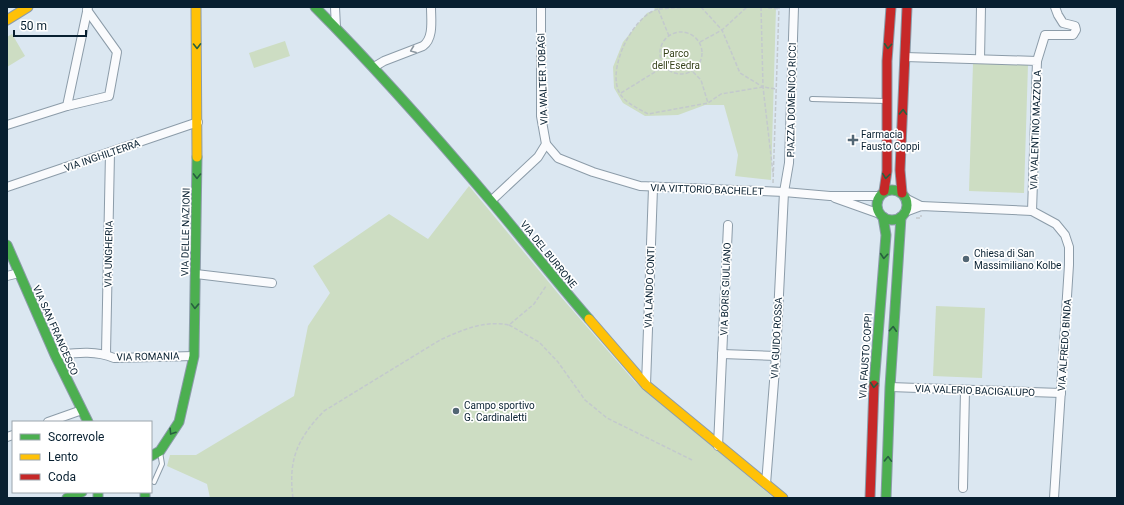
<svg xmlns="http://www.w3.org/2000/svg" width="1124" height="505" viewBox="0 0 1124 505" font-family="Roboto,sans-serif">
  <style>
    .green { fill: #cdddc3 }
    .lines { fill: none; stroke-linecap: round; stroke-linejoin: round }
    .lane-casing { stroke: #8c9ca9; stroke-width: 6 }
    .street-casing { stroke: #8c9ca9; stroke-width: 10 }
    .fast-casing { stroke: #8c9ca9; stroke-width: 11 }
    .slow-casing { stroke: #8c9ca9; stroke-width: 11 }
    .jam-casing { stroke: #8c9ca9; stroke-width: 11 }
    .path { stroke: #c3c9cd; stroke-width: 1.5; stroke-dasharray: 4 2; stroke-linecap: butt }
    .lane { stroke: #fafbfd; stroke-width: 4 }
    .street { stroke: #fafbfd; stroke-width: 8 }
    .fast { stroke: #4caf50; stroke-width: 9 }
    .slow { stroke: #ffc107; stroke-width: 9 }
    .jam { stroke: #c62828; stroke-width: 9 }
    .oneway { stroke: #27603f }
    .oneway2 { stroke: #8d98a1 }
    .poi-dot { fill: #526674; stroke: #fff; stroke-width: 1.5 }
    .labels { text-anchor: middle; stroke-width: 3.5; stroke-linejoin: round; paint-order: stroke }
    .park-label { font-size: 10px; fill: #38441d; stroke: #fff }
    .street-label { font-size: 10px; fill: #082031; stroke: #fff }
    .poi-label { font-size: 10px; fill: #082031; stroke: #fff; text-anchor: start }
  </style>
  <rect width="100%" height="100%" fill="#dbe7f1"/>
  <!-- green -->
  <g class="green">
    <path d="M 654,7 L 776,7 L 771,180 L 735,176 L 738,155 L 724,105 L 705,105 L 678,115 L 645,116 L 623,103 L 614,88 L 613,67 L 623,42 L 647,13 L 655,10 Z"/>
    <path d="M 12,34 L 25,56 L 7,67 L 7,37 Z"/>
    <path d="M 285,41 L 290,56 L 254,68 L 249,53 Z"/>
    <path d="M 973,63 L 1028,64 L 1024,193 L 969,191 Z"/>
    <path d="M 469,186 L 561,297 L 635,382 L 774,498 L 210,498 L 207,484 L 167,466 L 170,455 L 196,455 L 294,396 L 308,326 L 330,293 L 313,266 L 389,214 L 428,239 Z"/>
    <path d="M 936,306 L 985,308 L 982,378 L 933,376 Z"/>
  </g>
  <g class="lines">
    <!-- lane casing -->
    <g class="lane-casing">
      <g id="lane">
        <path d="M 812,99 L 885,101"/>
        <path d="M 154,482 L 162,464 L 160,452"/>
      </g>
    </g>
    <!-- street casing -->
    <g class="street-casing">
      <g id="street">
        <path d="M 335,7 L 336,28"/>
        <path d="M 905,57 L 1037,61 L 1032,211"/>
        <path d="M 980,59 L 981,7"/>
        <path d="M 1037,61 L 1045,35 L 1073,35 L 1076,30 L 1075,26 L 1063,23 L 1058,15 L 1055,7"/>
        <path d="M 374,67 L 384,61 L 423,46 C 434,38 431,20 431,7"/>
        <path d="M 67,106 L 109,96 L 117,52 L 87,10"/>
        <path d="M 7,125 L 67,106 L 88,7"/>
        <path d="M 546,144 L 558,158 L 593,172 L 640,186 L 784,192 L 830,196 L 879,196"/>
        <path d="M 7,187 L 198,122"/>
        <path d="M 835,198 L 880,214"/>
        <path d="M 905,198 L 921,206"/>
        <path d="M 491,201 L 538,157 L 546,144 L 541,116 L 541,7"/>
        <path d="M 905,212 L 921,206 L 1032,211 L 1056,224 L 1065,235 L 1069,247 L 1069,265 L 1054,498"/>
        <path d="M 196,274 L 272,283"/>
        <path d="M 7,276 L 19,273"/>
        <path d="M 106,354 L 110,153"/>
        <path d="M 722,354 L 776,356"/>
        <path d="M 55,355 C 75,353 95,350 114,358 L 194,356"/>
        <path d="M 646,385 L 653,188"/>
        <path d="M 890,387 L 1061,393"/>
        <path d="M 48,422 L 82,410"/>
        <path d="M 7,437 L 13,435"/>
        <path d="M 718,446 L 728,225"/>
        <path d="M 766,484 L 776,356 L 784,192 L 789,163 L 794,7"/>
        <path d="M 963,488 L 965,390"/>
      </g>
    </g>
    <!-- fast casing -->
    <g class="fast-casing">
      <g id="fast">
        <path d="M 315,7 C 376,68 434,134 490,200 C 524,240 555,280 589,319"/>
        <circle cx="892" cy="205" r="15"/>
        <path d="M 7,245 L 55,355 L 88,422"/>
        <path d="M 874,385 L 886,235 L 883,217"/>
        <path d="M 151,456 L 160,451 L 179,422 L 194,356 L 197,157"/>
        <path d="M 98,492 L 98,498"/>
        <path d="M 145,492 L 145,498"/>
        <path d="M 67,498 L 82,492"/>
        <path d="M 886,498 L 890,387 L 901,217"/>
      </g>
    </g>
    <!-- slow casing -->
    <g class="slow-casing">
      <g id="slow">
        <path d="M 196,7 L 197,157"/>
        <path d="M 7,20 L 28,7"/>
        <path d="M 589,319 L 646,385 L 783,498"/>
      </g>
    </g>
    <!-- jam casing -->
    <g class="jam-casing">
      <g id="jam">
        <path d="M 884,191 L 887,171 L 887,61 L 891,7"/>
        <path d="M 902,193 L 900,170 L 907,7"/>
        <path d="M 870,498 L 874,385"/>
      </g>
    </g>
    <!-- path -->
    <g class="path">
      <path d="M 701,7 L 722,30 L 740,73 L 763,87"/>
      <path d="M 761,7 L 763,87 L 773,173"/>
      <path d="M 762,7 L 779,9"/>
      <path d="M 658,9 C 634,16 611,61 617,86 C 620,101 636,107 648,114 L 708,103"/>
      <circle cx="681" cy="53" r="21"/>
      <path d="M 669,36 L 658,9 L 687,7"/>
      <path d="M 700,42 L 722,30 L 747,7"/>
      <path d="M 693,72 L 701,80 L 708,103 L 721,94 L 763,87 L 776,89"/>
      <path d="M 621,93 L 663,67"/>
      <path d="M 773,183 L 779,7"/>
      <path d="M 916,218 L 921,218 L 921,215"/>
      <path d="M 509,325 L 539,342 L 558,362 L 585,400 L 607,418 L 692,460"/>
      <path d="M 293,498 C 288,460 297,439 324,411 L 440,340 C 462,330 484,320 509,325 L 534,304 L 546,286"/>
    </g>
    <!-- lane -->
    <use href="#lane" class="lane"/>
    <!-- street -->
    <use href="#street" class="street"/>
    <!-- fast -->
    <use href="#fast" class="fast"/>
    <!-- slow -->
    <use href="#slow" class="slow"/>
    <!-- jam -->
    <use href="#jam" class="jam"/>
  </g>
  <!-- one-way arrows -->
  <defs><path id="oneway-chevron" d="M-2-3.5L2.5 0L-2 3.5" fill="none" stroke-width="1.6" stroke-linecap="round" stroke-linejoin="round"/></defs>
  <g class="oneway">
    <use href="#oneway-chevron" transform="translate(197 46) rotate(89)"/>
    <use href="#oneway-chevron" transform="translate(888 46) rotate(94)"/>
    <use href="#oneway-chevron" transform="translate(903 112) rotate(-88)"/>
    <use href="#oneway-chevron" transform="translate(197 176) rotate(91)"/>
    <use href="#oneway-chevron" transform="translate(886 176) rotate(97)"/>
    <use href="#oneway-chevron" transform="translate(884 256) rotate(95)"/>
    <use href="#oneway-chevron" transform="translate(195 306) rotate(92)"/>
    <use href="#oneway-chevron" transform="translate(893 329) rotate(-86)"/>
    <use href="#oneway-chevron" transform="translate(874 385) rotate(95)"/>
    <use href="#oneway-chevron" transform="translate(172 432) rotate(123)"/>
    <use href="#oneway-chevron" transform="translate(888 459) rotate(-88)"/>
  </g>
  <use class="oneway2" href="#oneway-chevron" transform="translate(413 50) rotate(159)"/>
  <!-- markers -->
  <g class="poi-dot">
    <path d="M851 134h4v4h4v4h-4v4h-4v-4h-4v-4h4z"/>
    <circle cx="966" cy="259" r="4"/>
    <circle cx="456" cy="411" r="4"/>
  </g>
  <g class="labels">
    <!-- park labels -->
    <g class="park-label">
      <text x="676" y="57">Parco<tspan x="676" dy="12">dell'Esedra</tspan></text>
    </g>
    <!-- street labels -->
    <g class="street-label">
      <text transform="translate(542 79) rotate(-92)" y="4">VIA WALTER TOBAGI</text>
      <text transform="translate(791 100) rotate(-89)" y="4">PIAZZA DOMENICO RICCI</text>
      <text transform="translate(1035 130) rotate(-88)" y="4">VIA VALENTINO MAZZOLA</text>
      <text transform="translate(102 155) rotate(-19)" y="4">VIA INGHILTERRA</text>
      <text transform="translate(707 189) rotate(2)" y="4">VIA VITTORIO BACHELET</text>
      <text transform="translate(185 232) rotate(-89)" y="4">VIA DELLE NAZIONI</text>
      <text transform="translate(108 254) rotate(-89)" y="4">VIA UNGHERIA</text>
      <text transform="translate(549 254) rotate(51)" y="4">VIA DEL BURRONE</text>
      <text transform="translate(649 287) rotate(-88)" y="4">VIA LANDO CONTI</text>
      <text transform="translate(725 289) rotate(-88)" y="4">VIA BORIS GIULIANO</text>
      <text transform="translate(56 330) rotate(66)" y="4">VIA SAN FRANCESCO</text>
      <text transform="translate(776 338) rotate(-87)" y="4">VIA GUIDO ROSSA</text>
      <text transform="translate(1064 345) rotate(-86)" y="4">VIA ALFREDO BINDA</text>
      <text transform="translate(148 356) rotate(-1)" y="4">VIA ROMANIA</text>
      <text transform="translate(865 356) rotate(-86)" y="4">VIA FAUSTO COPPI</text>
      <text transform="translate(975 390) rotate(2)" y="4">VIA VALERIO BACIGALUPO</text>
    </g>
    <!-- poi labels -->
    <g class="poi-label">
      <text x="861" y="138">Farmacia<tspan x="861" dy="12">Fausto Coppi</tspan></text>
      <text x="974" y="257">Chiesa di San<tspan x="974" dy="12">Massimiliano Kolbe</tspan></text>
      <text x="464" y="409">Campo sportivo<tspan x="464" dy="12">G. Cardinaletti</tspan></text>
    </g>
  </g>
  <!-- border -->
  <rect width="1124" height="505" fill="none" stroke="#082031" stroke-width="16"/>
  <!-- legend -->
  <rect x="12" y="421" width="140" height="72" fill="#ffffff" stroke="#9ca6ad"/>
  <rect x="20" y="434" width="20" height="6" fill="#4caf50" stroke="#9ca6ad"/>
  <text x="48" y="441" font-size="12" fill="#082031">Scorrevole</text>
  <rect x="20" y="454" width="20" height="6" fill="#ffc107" stroke="#9ca6ad"/>
  <text x="48" y="461" font-size="12" fill="#082031">Lento</text>
  <rect x="20" y="474" width="20" height="6" fill="#c62828" stroke="#9ca6ad"/>
  <text x="48" y="481" font-size="12" fill="#082031">Coda</text>
  <!-- scale -->
  <path d="M14 30v6h72v-6" fill="none" stroke="#082031" stroke-width="2"/>
  <text x="20" y="30" font-size="12" fill="#082031" stroke="#ffffff" stroke-width="3" paint-order="stroke">50 m</text>
</svg>
